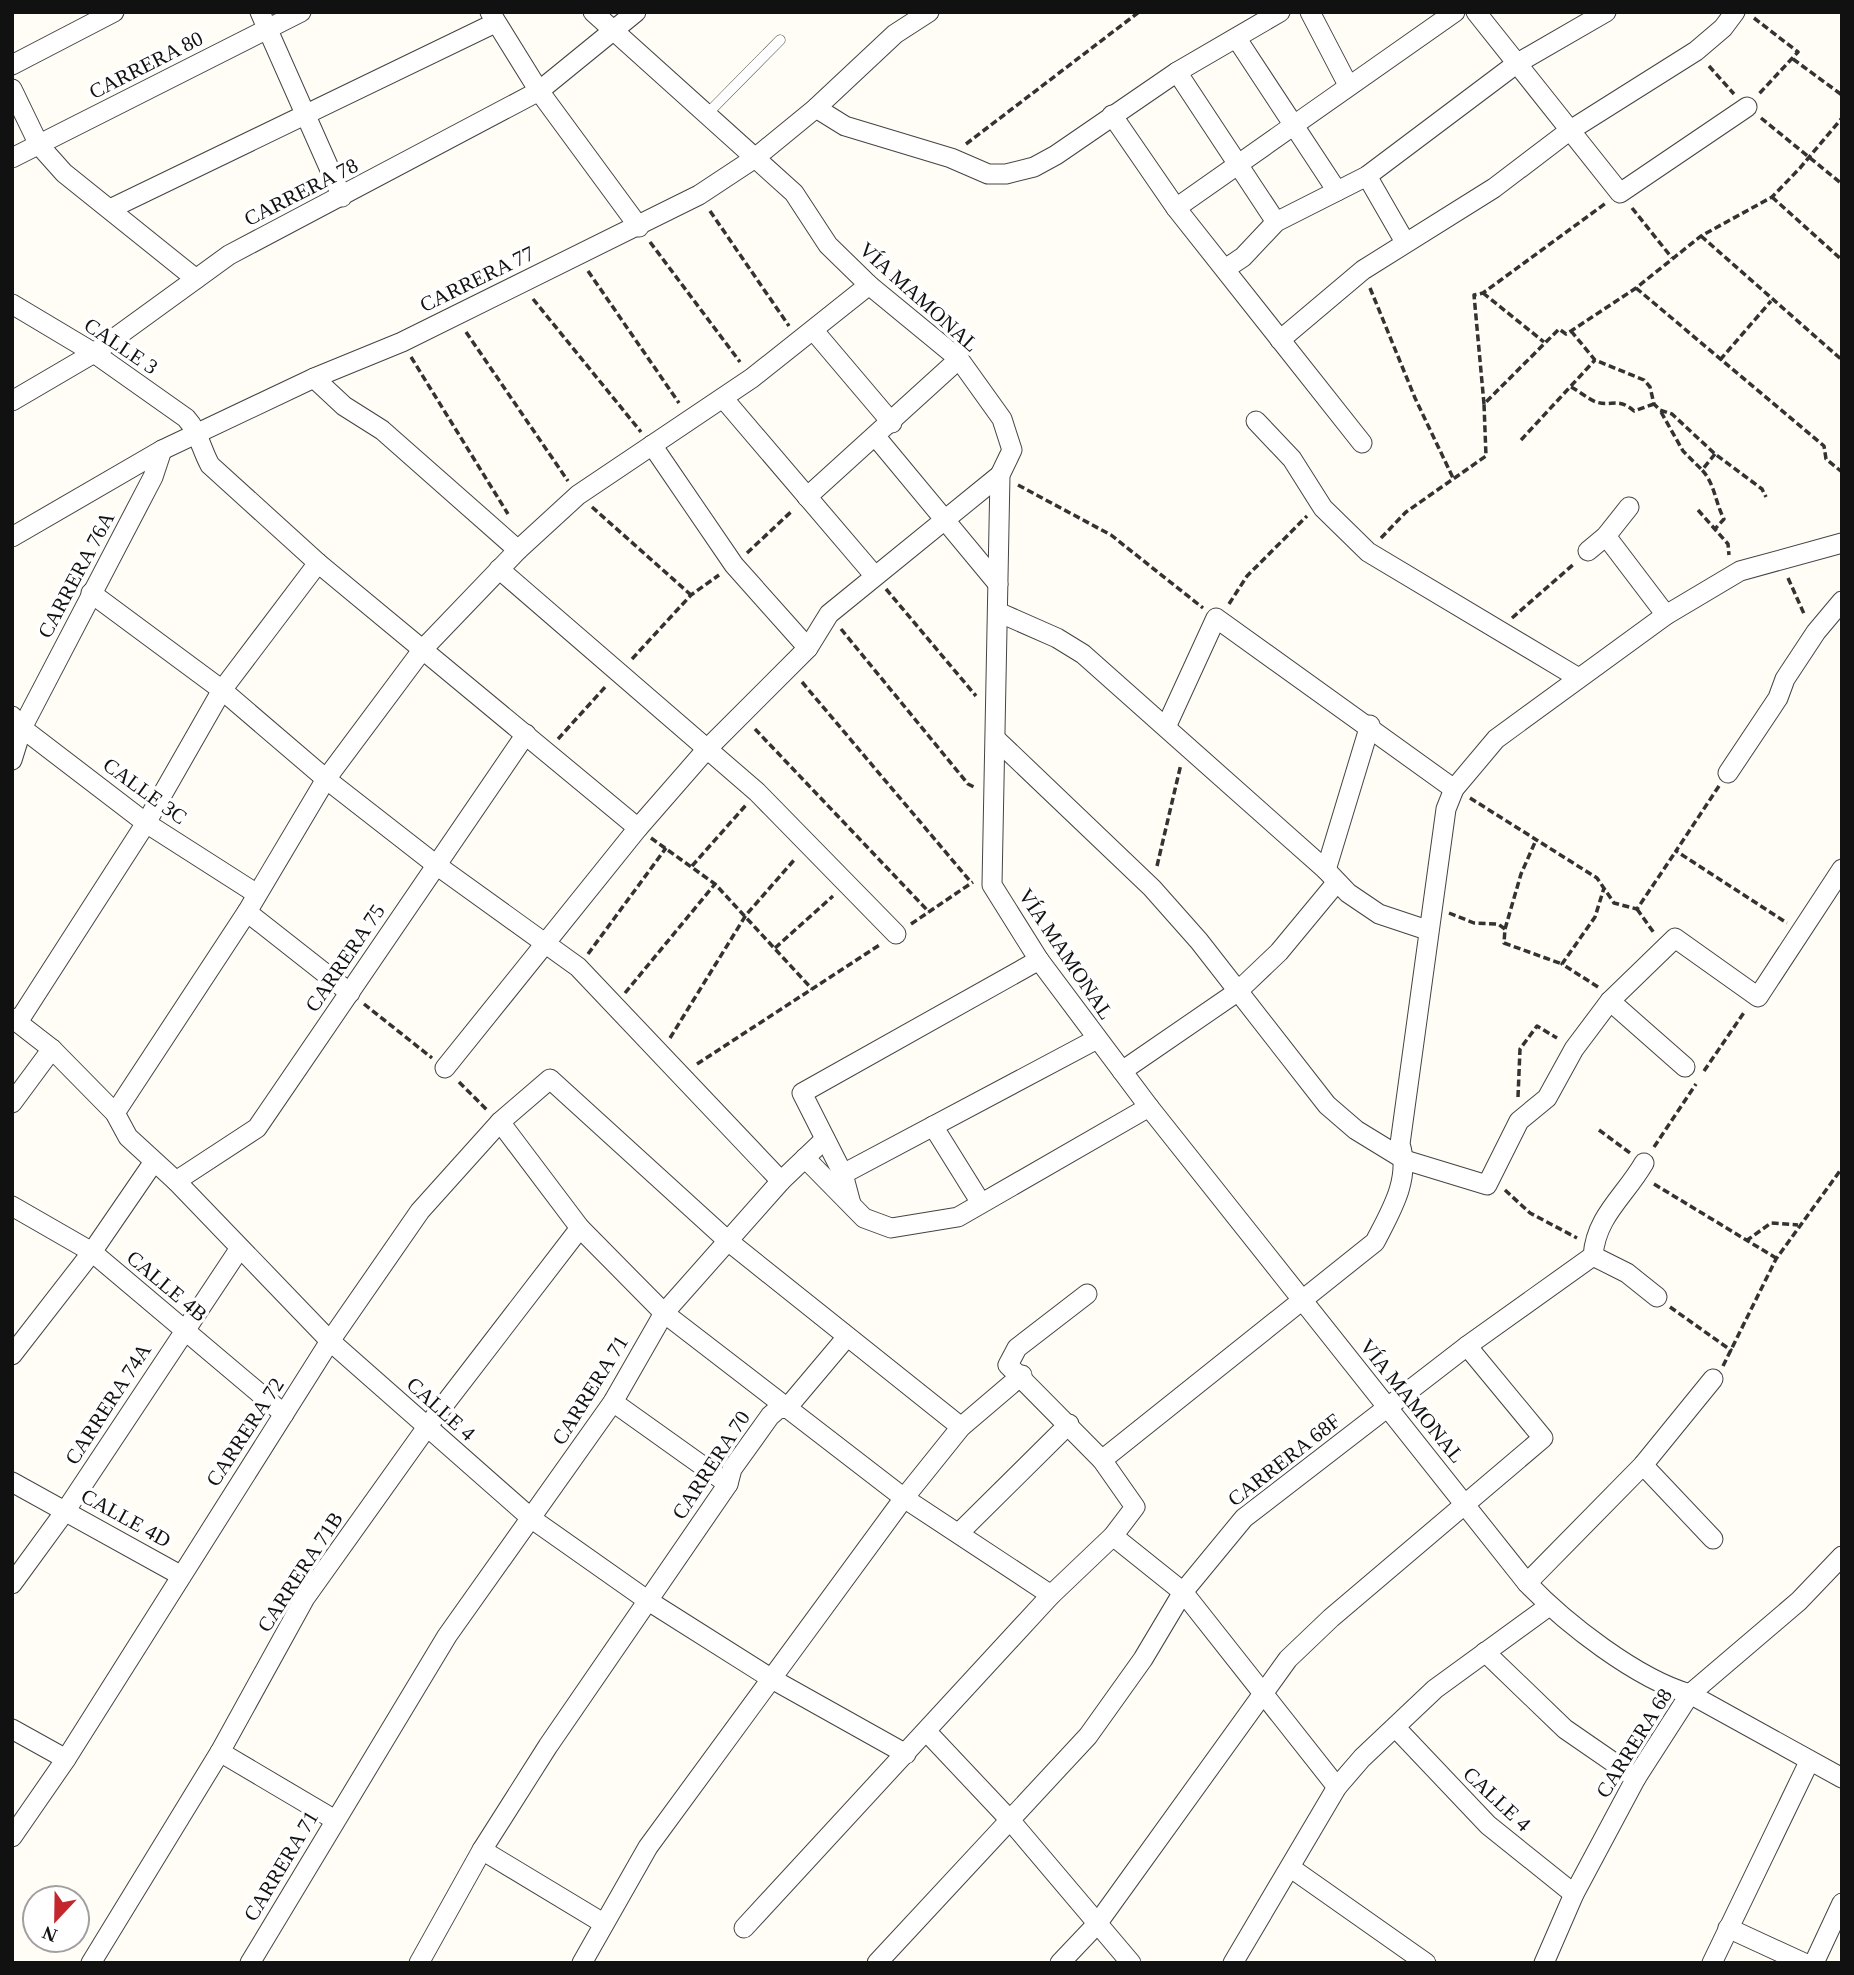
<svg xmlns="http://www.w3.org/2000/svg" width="1854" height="1975" viewBox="0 0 1854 1975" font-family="'Times New Roman',serif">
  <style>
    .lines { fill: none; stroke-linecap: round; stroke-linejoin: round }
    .service-casing { stroke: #444; stroke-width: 11 }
    .minor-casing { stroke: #444; stroke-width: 21 }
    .path { stroke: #333; stroke-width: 3.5; stroke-dasharray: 7 3.5; stroke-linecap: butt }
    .service { stroke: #fff; stroke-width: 10 }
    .minor { stroke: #fff; stroke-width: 19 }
    .labels { text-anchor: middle; stroke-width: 7; stroke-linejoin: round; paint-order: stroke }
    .street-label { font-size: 21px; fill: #111; stroke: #fff }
  </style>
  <rect width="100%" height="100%" fill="#fffdf5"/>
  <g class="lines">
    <!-- service casing -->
    <g class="service-casing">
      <path id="service" d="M 707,114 L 780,40"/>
    </g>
    <!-- minor casing -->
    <g class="minor-casing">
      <g id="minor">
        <path d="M 260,12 L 342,197"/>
        <path d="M 490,12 L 539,91 L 639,227"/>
        <path d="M 593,12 L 794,193 L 828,245 L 869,285 L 959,359 L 1002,419 L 1012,450 L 1000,475 L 992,885 L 1039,960 L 1149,1107 L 1527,1583 C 1565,1623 1637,1679 1690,1694 L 1842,1778"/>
        <path d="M 1310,12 L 1348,85"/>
        <path d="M 1476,12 L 1620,193 L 1747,107"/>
        <path d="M 1237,39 L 1337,191"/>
        <path d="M 12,65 L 114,12"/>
        <path d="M 1177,72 L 1276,222"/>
        <path d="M 12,89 L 39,145 L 64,173 L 196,279"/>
        <path d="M 816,108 L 845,126 L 951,158 L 988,174 L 1006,174 L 1034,167 L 1056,155 L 1177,72 L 1280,12"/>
        <path d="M 1112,115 L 1176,208 L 1362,443"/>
        <path d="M 12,158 L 301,12"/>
        <path d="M 1367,176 L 1405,242"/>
        <path d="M 1176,208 L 1455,12"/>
        <path d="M 110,209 L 495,23"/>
        <path d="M 1225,269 L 1243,257 L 1276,222 L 1367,176 L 1516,64 L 1606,12"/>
        <path d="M 12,304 L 94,353 L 186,418 C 199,432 201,449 210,465 L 318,563 L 638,828"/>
        <path d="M 814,331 L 892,423"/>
        <path d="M 1280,340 L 1363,270 L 1494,188 L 1569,131 L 1696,51 L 1723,28 L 1735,12"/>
        <path d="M 314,378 L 344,406 L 382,430 L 518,550"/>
        <path d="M 723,398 L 874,575"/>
        <path d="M 12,401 L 94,353 L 229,255 L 539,91 L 636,12"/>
        <path d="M 1256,421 L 1292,459 L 1323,508 L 1368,552 L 1577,677"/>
        <path d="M 876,437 L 998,584"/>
        <path d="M 652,445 L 734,565 L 808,648"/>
        <path d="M 807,497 L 959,359"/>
        <path d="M 1606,536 L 1666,615"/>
        <path d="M 12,537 L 162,450 L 314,378 L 402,342 L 699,195 L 755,158 L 816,108 L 895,34 L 929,12"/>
        <path d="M 1588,551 L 1606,536 L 1629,507"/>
        <path d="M 499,569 L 757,792 L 896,934"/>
        <path d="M 91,593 L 222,690 L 326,779 L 435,864 L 578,967 L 781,1181"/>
        <path d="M 998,612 L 1057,638 L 1083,654 L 1326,870 L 1348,893 L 1379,914 L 1427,930"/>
        <path d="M 12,716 L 22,728 L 146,823 L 257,894"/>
        <path d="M 1166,727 L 1216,618 L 1454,789"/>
        <path d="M 998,741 L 1152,888 L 1199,941 L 1327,1105 L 1356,1130 L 1405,1160 L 1487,1185 L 1519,1121 L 1547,1098 L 1574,1049 L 1610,1001 L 1675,938 L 1758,997 L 1842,869"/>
        <path d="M 12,760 L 22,728 L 153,477 L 162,450"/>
        <path d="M 1728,773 L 1778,698 L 1785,679 L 1816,632 L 1842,601"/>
        <path d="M 1326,870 L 1370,725"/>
        <path d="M 247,912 L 350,993"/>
        <path d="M 1610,1001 L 1685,1067"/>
        <path d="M 12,1018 L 52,1049 L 115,1113 L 128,1137 L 176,1181 L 330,1341 L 532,1519 L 647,1600 L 772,1679 L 906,1754"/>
        <path d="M 18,1022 L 146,823 L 222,690 L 318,563"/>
        <path d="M 445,1068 L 638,828 L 706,750 L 808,648 L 829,614 L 1000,475"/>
        <path d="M 1122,1071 L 1237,992 L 1279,952 L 1337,882"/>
        <path d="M 12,1103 L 52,1049"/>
        <path d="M 115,1113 L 247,912 L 326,779 L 423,649 L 518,550 L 578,495 L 752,378 L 869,285"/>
        <path d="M 500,1122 L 580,1228 L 664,1313 L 904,1498 L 1051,1595"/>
        <path d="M 933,1126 L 981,1203"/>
        <path d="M 805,1158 L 864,1218 L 891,1228 L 958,1217 L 1149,1107"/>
        <path d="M 843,1174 L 1097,1039"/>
        <path d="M 176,1181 L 257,1128 L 526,734"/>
        <path d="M 851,1204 L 843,1174 L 802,1093 L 1039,960"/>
        <path d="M 12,1206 L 92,1252 L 284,1414"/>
        <path d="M 1593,1256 L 1627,1273 L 1657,1297"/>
        <path d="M 12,1355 L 92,1252 L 153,1163"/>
        <path d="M 613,1402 L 728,1484"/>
        <path d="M 1102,1460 L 1375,1242 C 1391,1211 1411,1179 1400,1144 L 1446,809 L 1454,789 L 1496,739 L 1666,615 L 1740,571 L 1842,543"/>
        <path d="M 1643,1465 L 1713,1539"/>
        <path d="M 12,1482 L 180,1575"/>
        <path d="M 960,1532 L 1069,1424"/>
        <path d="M 1113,1536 L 1183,1592 L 1337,1787"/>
        <path d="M 1527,1583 L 1643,1465 L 1713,1379"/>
        <path d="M 12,1584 L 66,1510 L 240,1248"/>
        <path d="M 1485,1652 L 1565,1729 L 1636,1778"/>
        <path d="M 1396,1728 L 1488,1825 L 1574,1894"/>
        <path d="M 12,1729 L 66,1759"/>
        <path d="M 927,1732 L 1009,1819 L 1131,1963"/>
        <path d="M 220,1752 L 335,1820"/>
        <path d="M 12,1837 L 66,1759 L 330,1341 L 420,1211 L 500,1122 L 550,1079 L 728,1241 L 961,1427"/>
        <path d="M 482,1850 L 603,1923"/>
        <path d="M 1291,1868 L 1426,1963"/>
        <path d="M 744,1928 L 1051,1595 L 1113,1536 L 1135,1507 L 1102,1460 L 1008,1365 L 1017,1348 L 1087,1294"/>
        <path d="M 1728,1928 L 1804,1963"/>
        <path d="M 91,1963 L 220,1752 L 305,1598 L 427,1427 L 580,1228"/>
        <path d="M 250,1963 L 447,1636 L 613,1402 L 664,1313 L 781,1181 L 825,1139"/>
        <path d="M 419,1963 L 482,1850 L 548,1746 L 728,1484 L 732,1469 L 770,1416 L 778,1409 L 787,1408 L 846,1338"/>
        <path d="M 582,1963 L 648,1847 L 904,1498 L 961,1427 L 1022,1375"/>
        <path d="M 877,1963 L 1088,1736 L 1143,1659 L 1183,1592 L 1244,1518 L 1467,1346 L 1593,1256 C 1596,1216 1625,1196 1644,1163"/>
        <path d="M 1060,1963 L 1097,1924 L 1288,1659 L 1331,1618 L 1543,1438 L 1467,1346"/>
        <path d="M 1233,1963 L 1337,1787 L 1362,1758 L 1435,1689 L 1549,1606"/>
        <path d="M 1544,1963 L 1574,1894 L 1636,1778 L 1690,1694 L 1799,1601 L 1842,1556"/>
        <path d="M 1712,1963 L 1809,1762"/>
        <path d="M 1814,1963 L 1842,1903"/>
      </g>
    </g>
    <!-- path -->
    <g class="path">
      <path d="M 1754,18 L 1798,52 L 1758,95"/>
      <path d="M 1793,59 L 1842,95"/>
      <path d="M 1709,66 L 1734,94"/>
      <path d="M 1761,118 L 1842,184"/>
      <path d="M 966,144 L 1139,12"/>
      <path d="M 1772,197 L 1842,260"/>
      <path d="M 1632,208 L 1672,258"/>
      <path d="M 710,211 L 789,326"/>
      <path d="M 1701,236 L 1842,360"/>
      <path d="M 650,242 L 740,362"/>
      <path d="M 588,271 L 679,403"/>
      <path d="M 1370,288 L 1415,398 L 1454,480"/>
      <path d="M 1636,288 L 1824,446 L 1826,459 L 1842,472"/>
      <path d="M 1483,293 L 1544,342"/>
      <path d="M 533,299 L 641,432"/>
      <path d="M 1571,331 L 1595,360 L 1644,380 L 1650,387 L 1654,404 L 1660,410 L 1672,414 L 1715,454 L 1762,489 L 1766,497"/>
      <path d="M 466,332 L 568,481"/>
      <path d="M 411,357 L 508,514"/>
      <path d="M 1720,360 L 1771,301"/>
      <path d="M 1571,387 C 1579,391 1588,399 1596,402 C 1612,407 1618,397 1634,411 L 1654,404"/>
      <path d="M 1484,404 L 1474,295 L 1483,293 L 1606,203"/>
      <path d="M 1661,412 L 1683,451 L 1702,470"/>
      <path d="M 1521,440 L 1595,360"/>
      <path d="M 1715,454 L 1702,470 C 1715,484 1715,502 1724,519 L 1715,529"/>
      <path d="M 1018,485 L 1111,535 L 1203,608"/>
      <path d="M 592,507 L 691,595"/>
      <path d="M 1698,510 L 1728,544 L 1729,555"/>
      <path d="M 1381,538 L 1406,512 L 1486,456 L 1484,404 L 1559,329 L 1566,334 L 1571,331 L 1636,288 L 1701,236 L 1772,197 L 1800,168 L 1842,118"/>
      <path d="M 747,553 L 793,510"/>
      <path d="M 1788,578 L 1805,616"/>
      <path d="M 886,589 L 976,696"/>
      <path d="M 1229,604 L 1247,576 L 1307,516"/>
      <path d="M 1512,618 L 1575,563"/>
      <path d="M 841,629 L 968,784 L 976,788"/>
      <path d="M 632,659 L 691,595 L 719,575"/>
      <path d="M 802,682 L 970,881"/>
      <path d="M 755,729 L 929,912"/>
      <path d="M 558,739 L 607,685"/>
      <path d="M 1719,786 L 1676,851 L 1787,923"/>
      <path d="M 1470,798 L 1597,878 L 1614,903 L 1637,909 L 1676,851"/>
      <path d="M 651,838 L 715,884 L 812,989"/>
      <path d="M 692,866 L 746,805"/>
      <path d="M 1157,866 L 1181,764"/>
      <path d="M 1637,909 L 1654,933"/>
      <path d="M 1449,913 L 1474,923 L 1498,924 L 1505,929 L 1504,943 L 1562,964"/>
      <path d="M 911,924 L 973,882"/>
      <path d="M 1505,929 L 1521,874 L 1536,840"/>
      <path d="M 775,948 L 833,896"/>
      <path d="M 588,954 L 666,848"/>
      <path d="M 1598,987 L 1562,964 L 1595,917 L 1604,888"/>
      <path d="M 625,993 L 715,884"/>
      <path d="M 364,1004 L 432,1058"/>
      <path d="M 670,1038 L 746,915 L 795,859"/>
      <path d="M 697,1064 L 881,944"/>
      <path d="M 1704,1071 L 1745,1011"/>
      <path d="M 459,1082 L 488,1111"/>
      <path d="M 1518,1097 L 1520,1049 L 1537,1026 L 1557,1038"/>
      <path d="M 1599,1130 L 1630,1153"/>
      <path d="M 1654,1147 L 1696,1084"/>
      <path d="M 1654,1184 L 1776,1258"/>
      <path d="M 1505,1190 L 1530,1213 L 1577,1238"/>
      <path d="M 1746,1241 L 1771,1223 L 1798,1225"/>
      <path d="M 1670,1307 L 1732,1351"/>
      <path d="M 1723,1366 L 1776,1259 L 1842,1168"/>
    </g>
    <!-- service -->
    <use href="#service" class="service"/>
    <!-- minor -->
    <use href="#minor" class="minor"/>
  </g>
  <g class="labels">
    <!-- street labels -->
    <g class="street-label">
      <text transform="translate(146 65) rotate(-27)" y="7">CARRERA 80</text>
      <text transform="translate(301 192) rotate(-27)" y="7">CARRERA 78</text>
      <text transform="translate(477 279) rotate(-26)" y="7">CARRERA 77</text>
      <text transform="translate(919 297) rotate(42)" y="7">VÍA MAMONAL</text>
      <text transform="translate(121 346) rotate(34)" y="7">CALLE 3</text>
      <text transform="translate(76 575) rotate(-62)" y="7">CARRERA 76A</text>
      <text transform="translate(145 791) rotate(36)" y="7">CALLE 3C</text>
      <text transform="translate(1066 954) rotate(56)" y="7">VÍA MAMONAL</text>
      <text transform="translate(345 958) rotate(-56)" y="7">CARRERA 75</text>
      <text transform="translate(167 1286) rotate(40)" y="7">CALLE 4B</text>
      <text transform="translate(590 1390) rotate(-58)" y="7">CARRERA 71</text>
      <text transform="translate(1412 1401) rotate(51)" y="7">VÍA MAMONAL</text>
      <text transform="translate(108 1404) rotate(-57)" y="7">CARRERA 74A</text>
      <text transform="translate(441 1409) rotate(42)" y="7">CALLE 4</text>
      <text transform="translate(245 1432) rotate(-57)" y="7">CARRERA 72</text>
      <text transform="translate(1284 1460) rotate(-38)" y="7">CARRERA 68F</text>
      <text transform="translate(711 1465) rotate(-57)" y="7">CARRERA 70</text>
      <text transform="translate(126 1518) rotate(29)" y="7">CALLE 4D</text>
      <text transform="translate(300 1572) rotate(-57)" y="7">CARRERA 71B</text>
      <text transform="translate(1634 1743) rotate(-58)" y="7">CARRERA 68</text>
      <text transform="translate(1497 1799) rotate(43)" y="7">CALLE 4</text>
      <text transform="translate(281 1866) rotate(-59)" y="7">CARRERA 71</text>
    </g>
  </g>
  <!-- border -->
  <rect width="1854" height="1975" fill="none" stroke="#111111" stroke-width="28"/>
  <!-- north arrow -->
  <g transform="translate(56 1919) rotate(202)"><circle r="33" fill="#ffffff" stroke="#a0a0a0" stroke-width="2"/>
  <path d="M0-5L12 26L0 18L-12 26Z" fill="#c4262e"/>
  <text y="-10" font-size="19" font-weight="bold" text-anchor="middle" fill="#111111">N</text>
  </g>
</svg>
